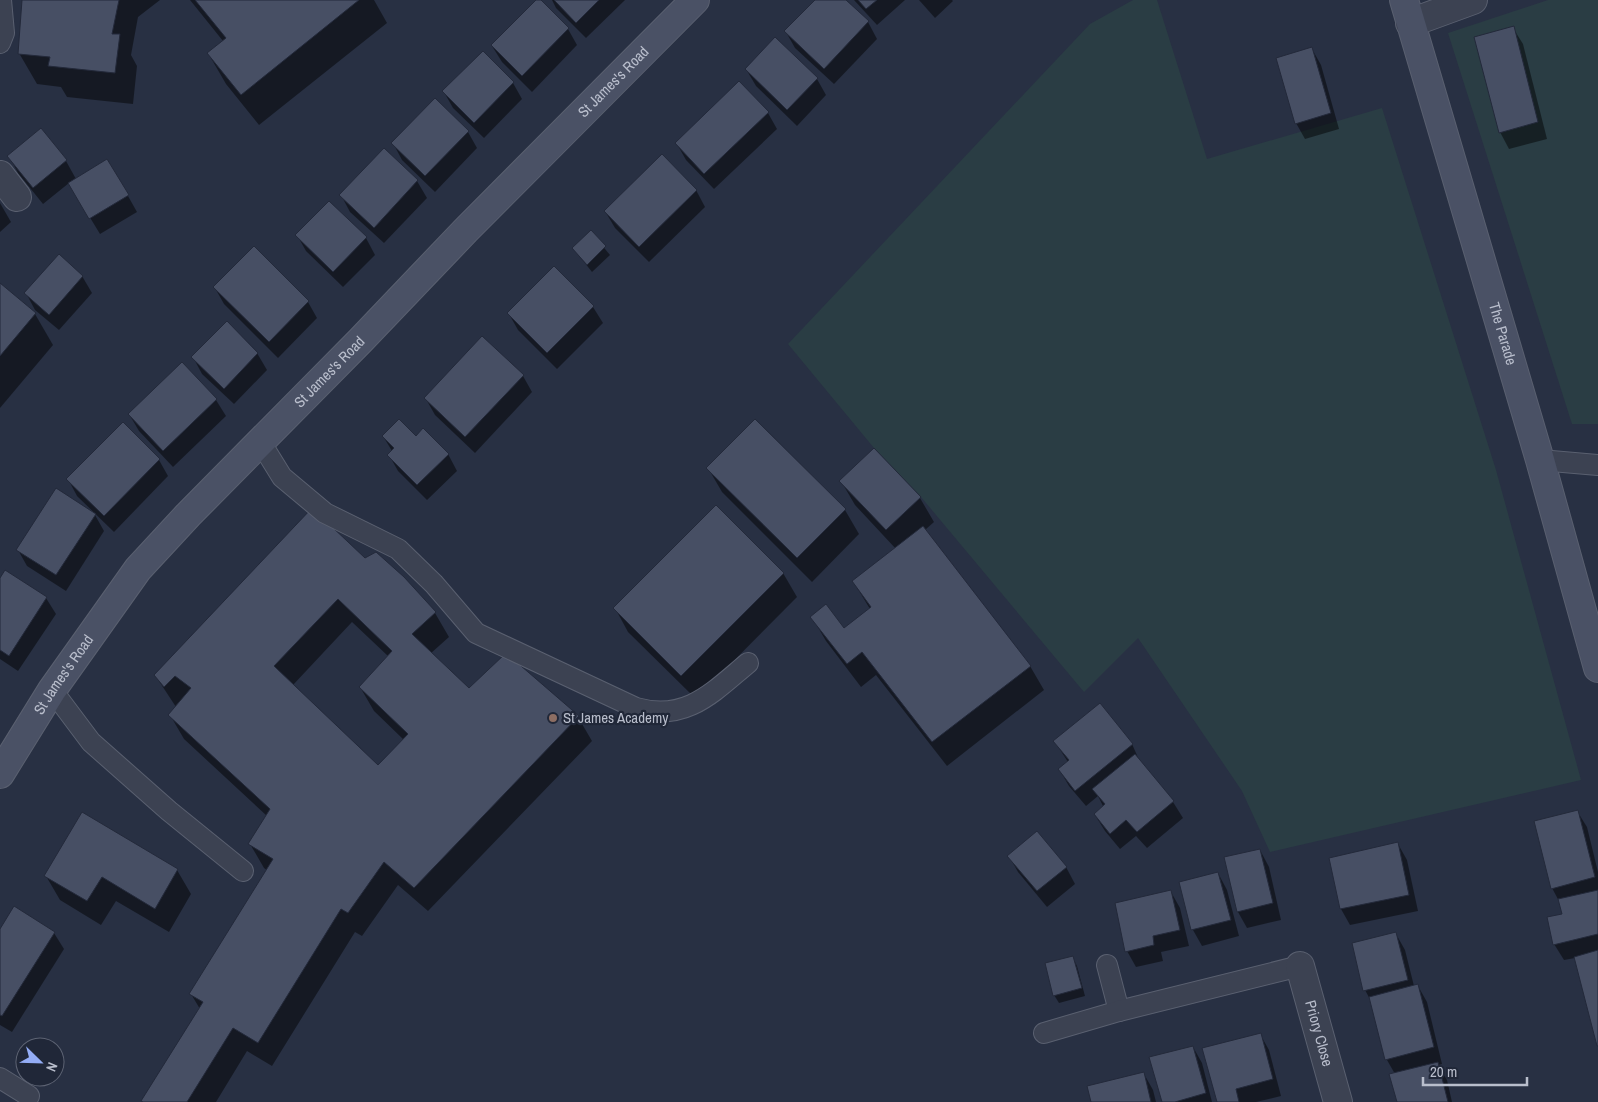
<svg xmlns="http://www.w3.org/2000/svg" width="1598" height="1102" viewBox="0 0 1598 1102" font-family="'Archivo Narrow',sans-serif">
  <style>
    .green { fill: #2a3d44 }
    .shadow { fill: #0007; fill-rule: evenodd }
    .building { fill: #474f64; stroke: #23293a; fill-rule: evenodd }
    .lines { fill: none; stroke-linecap: round; stroke-linejoin: round }
    .lane-casing { stroke: #5a6070; stroke-width: 22 }
    .street-casing { stroke: #5a6070; stroke-width: 30 }
    .secondary-casing { stroke: #5a6070; stroke-width: 30 }
    .lane { stroke: #3c4252; stroke-width: 20 }
    .street { stroke: #3c4252; stroke-width: 28 }
    .secondary { stroke: #4a5165; stroke-width: 28 }
    .education-dot { fill: #8d6e63; stroke: #202738; stroke-width: 2 }
    .labels { text-anchor: middle; stroke-width: 4.5; stroke-linejoin: round; paint-order: stroke }
    .street-label { font-size: 15px; fill: #b9becc; stroke: #202738 }
    .poi-label { font-size: 15px; fill: #b9becc; stroke: #202738; text-anchor: start }
  </style>
  <rect width="100%" height="100%" fill="#283043"/>
  <!-- green -->
  <g class="green">
    <path d="M 1133,0 L 1157,0 L 1207,159 L 1382,108 L 1496,470 L 1581,780 L 1270,852 L 1242,791 L 1138,638 L 1084,692 L 921,497 L 874,448 L 788,344 L 1090,24 Z"/>
    <path d="M 1548,0 L 1598,0 L 1598,424 L 1572,424 L 1448,33 Z"/>
  </g>
  <!-- shadow -->
  <g class="shadow">
    <path d="M 23,0 L 160,0 L 138,17 L 131,55 L 137,66 L 133,104 L 67,97 L 61,87 L 37,84 L 19,53 Z"/>
    <path d="M 190,0 L 374,0 L 387,23 L 259,125 L 226,84 L 208,53 L 223,41 Z"/>
    <path d="M 537,0 L 568,29 L 577,45 L 532,92 L 502,62 L 492,46 Z"/>
    <path d="M 552,0 L 625,0 L 586,38 L 556,8 Z"/>
    <path d="M 816,0 L 844,0 L 868,22 L 877,39 L 834,84 L 795,48 L 786,32 Z"/>
    <path d="M 854,0 L 905,0 L 877,25 Z"/>
    <path d="M 919,0 L 952,0 L 953,1 L 935,18 Z"/>
    <path d="M 1513,28 L 1523,44 L 1547,139 L 1509,149 L 1500,132 Z"/>
    <path d="M 1312,49 L 1321,65 L 1339,129 L 1305,139 L 1296,123 Z"/>
    <path d="M 746,69 L 817,79 L 826,95 L 797,126 L 756,86 Z"/>
    <path d="M 513,83 L 522,99 L 484,138 L 453,108 L 444,92 Z"/>
    <path d="M 768,113 L 777,129 L 714,189 L 686,160 L 677,144 Z"/>
    <path d="M 41,130 L 66,161 L 76,179 L 128,196 L 137,212 L 100,234 L 69,183 L 43,204 L 18,173 L 9,156 Z"/>
    <path d="M 468,132 L 477,148 L 435,192 L 402,160 L 393,143 Z"/>
    <path d="M 384,149 L 417,181 L 427,198 L 384,243 L 350,212 L 341,195 Z"/>
    <path d="M 696,190 L 705,207 L 649,262 L 615,228 L 605,211 Z"/>
    <path d="M 0,203 L 11,222 L 0,232 Z"/>
    <path d="M 591,232 L 610,255 L 592,272 L 573,248 Z"/>
    <path d="M 297,235 L 366,238 L 375,255 L 343,287 L 306,251 Z"/>
    <path d="M 82,276 L 92,293 L 59,330 L 35,310 L 26,293 Z"/>
    <path d="M 0,285 L 35,314 L 53,345 L 0,408 Z"/>
    <path d="M 215,288 L 308,302 L 317,318 L 278,358 L 224,304 Z"/>
    <path d="M 593,307 L 603,323 L 557,369 L 518,330 L 509,314 Z"/>
    <path d="M 257,353 L 267,370 L 234,404 L 202,374 L 193,357 Z"/>
    <path d="M 182,364 L 216,400 L 226,416 L 173,467 L 139,431 L 129,414 Z"/>
    <path d="M 523,376 L 532,392 L 475,453 L 435,415 L 426,399 Z"/>
    <path d="M 755,421 L 845,510 L 859,534 L 812,582 L 722,492 L 708,468 Z"/>
    <path d="M 383,436 L 416,438 L 448,454 L 457,471 L 427,500 L 398,471 L 389,455 L 392,451 Z"/>
    <path d="M 159,460 L 168,476 L 114,532 L 77,496 L 68,479 Z"/>
    <path d="M 841,481 L 920,498 L 934,522 L 925,530 L 1030,666 L 1044,690 L 947,766 L 876,675 L 861,687 L 826,641 L 812,617 L 844,629 L 870,609 L 853,581 L 896,549 L 855,505 Z"/>
    <path d="M 95,515 L 104,531 L 66,591 L 27,566 L 18,550 Z"/>
    <path d="M 365,560 L 403,578 L 435,613 L 449,637 L 430,654 L 469,690 L 578,717 L 592,741 L 428,911 L 398,885 L 362,936 L 355,932 L 272,1066 L 247,1051 L 216,1102 L 143,1102 L 200,1009 L 191,994 L 268,871 L 264,868 L 250,844 L 267,816 L 184,739 L 170,715 L 176,707 L 155,675 ZM 352,622 L 389,657 L 360,687 L 374,711 L 404,740 L 378,767 L 293,685 Z"/>
    <path d="M 783,573 L 797,597 L 696,699 L 628,632 L 615,608 Z"/>
    <path d="M 0,580 L 46,598 L 56,614 L 18,671 L 0,659 Z"/>
    <path d="M 1055,742 L 1132,744 L 1140,762 L 1173,802 L 1183,818 L 1147,848 L 1136,836 L 1120,849 L 1105,831 L 1095,815 L 1103,806 L 1098,796 L 1086,806 L 1069,786 L 1059,769 L 1068,762 Z"/>
    <path d="M 1577,811 L 1587,827 L 1598,872 L 1598,1043 L 1575,958 L 1564,960 L 1554,944 L 1563,915 L 1560,903 L 1552,888 Z"/>
    <path d="M 1398,844 L 1407,860 L 1418,911 L 1350,925 L 1341,909 L 1330,859 Z"/>
    <path d="M 1260,850 L 1269,867 L 1281,920 L 1247,928 L 1238,912 Z"/>
    <path d="M 1009,856 L 1066,867 L 1075,884 L 1047,907 L 1018,872 Z"/>
    <path d="M 177,870 L 191,894 L 169,932 L 116,901 L 101,925 L 60,900 L 46,876 Z"/>
    <path d="M 1218,873 L 1227,890 L 1239,936 L 1202,946 L 1193,930 L 1180,883 Z"/>
    <path d="M 1171,892 L 1180,908 L 1189,946 L 1161,952 L 1163,961 L 1136,967 L 1127,951 Z"/>
    <path d="M 0,931 L 54,933 L 64,949 L 12,1032 L 0,1025 Z"/>
    <path d="M 1396,934 L 1405,950 L 1414,986 L 1418,986 L 1427,1002 L 1442,1064 L 1438,1065 L 1447,1080 L 1452,1102 L 1398,1102 L 1395,1074 L 1387,1060 L 1372,1003 L 1365,990 Z"/>
    <path d="M 1073,958 L 1077,966 L 1085,996 L 1059,1003 L 1054,995 Z"/>
    <path d="M 1260,1034 L 1269,1050 L 1281,1096 L 1256,1102 L 1218,1102 Z"/>
    <path d="M 1193,1047 L 1202,1063 L 1212,1102 L 1163,1102 Z"/>
    <path d="M 1144,1074 L 1153,1090 L 1156,1102 L 1092,1102 Z"/>
  </g>
  <!-- building -->
  <g class="building">
    <path d="M 22,0 L 119,0 L 112,34 L 120,34 L 115,73 L 48,66 L 50,57 L 18,54 Z"/>
    <path d="M 195,0 L 359,0 L 241,95 L 207,53 L 226,38 Z"/>
    <path d="M 536,0 L 541,0 L 569,28 L 522,76 L 491,45 Z"/>
    <path d="M 554,0 L 599,0 L 576,23 Z"/>
    <path d="M 815,0 L 846,0 L 869,21 L 824,69 L 784,31 Z"/>
    <path d="M 858,0 L 877,0 L 866,9 Z"/>
    <path d="M 1514,26 L 1538,122 L 1499,133 L 1474,37 Z"/>
    <path d="M 775,37 L 818,78 L 787,110 L 745,69 Z"/>
    <path d="M 1312,47 L 1331,113 L 1295,124 L 1276,58 Z"/>
    <path d="M 483,51 L 514,82 L 474,123 L 442,91 Z"/>
    <path d="M 739,81 L 769,112 L 704,174 L 675,143 Z"/>
    <path d="M 435,98 L 469,131 L 425,176 L 391,143 Z"/>
    <path d="M 41,128 L 67,160 L 33,188 L 7,156 Z"/>
    <path d="M 384,148 L 418,180 L 374,228 L 339,195 Z"/>
    <path d="M 662,154 L 697,190 L 639,247 L 604,211 Z"/>
    <path d="M 107,159 L 129,195 L 89,219 L 68,183 Z"/>
    <path d="M 329,201 L 367,237 L 333,272 L 295,235 Z"/>
    <path d="M 591,230 L 606,246 L 587,265 L 572,248 Z"/>
    <path d="M 254,246 L 309,301 L 269,342 L 213,287 Z"/>
    <path d="M 59,254 L 83,276 L 49,315 L 24,293 Z"/>
    <path d="M 554,266 L 594,306 L 547,353 L 507,313 Z"/>
    <path d="M 0,283 L 36,313 L 0,356 Z"/>
    <path d="M 227,321 L 258,353 L 224,389 L 191,357 Z"/>
    <path d="M 482,336 L 524,375 L 465,437 L 424,398 Z"/>
    <path d="M 182,362 L 217,399 L 163,451 L 128,414 Z"/>
    <path d="M 399,419 L 416,436 L 423,428 L 449,454 L 417,485 L 387,455 L 394,448 L 382,436 Z"/>
    <path d="M 755,419 L 846,509 L 797,558 L 706,468 Z"/>
    <path d="M 123,422 L 160,459 L 104,516 L 66,479 Z"/>
    <path d="M 874,448 L 921,497 L 886,530 L 839,481 Z"/>
    <path d="M 56,488 L 96,514 L 56,575 L 16,550 Z"/>
    <path d="M 716,505 L 784,573 L 681,676 L 613,608 Z"/>
    <path d="M 312,508 L 365,558 L 376,552 L 404,577 L 436,612 L 412,634 L 469,688 L 506,653 L 579,716 L 414,888 L 384,862 L 348,913 L 341,909 L 258,1043 L 233,1028 L 187,1102 L 143,1102 L 141,1101 L 203,1002 L 189,994 L 273,859 L 248,844 L 270,809 L 168,715 L 191,688 L 175,676 L 164,687 L 154,675 ZM 338,599 L 392,651 L 359,687 L 408,734 L 378,765 L 274,666 Z"/>
    <path d="M 923,526 L 1031,666 L 932,742 L 862,652 L 847,664 L 810,617 L 826,604 L 844,628 L 871,607 L 852,581 Z"/>
    <path d="M 5,570 L 47,597 L 9,656 L 0,650 L 0,578 Z"/>
    <path d="M 1100,703 L 1133,744 L 1075,791 L 1058,769 L 1069,760 L 1053,741 Z"/>
    <path d="M 1135,754 L 1174,801 L 1137,832 L 1126,820 L 1110,834 L 1094,814 L 1105,804 L 1092,789 Z"/>
    <path d="M 1578,810 L 1595,877 L 1551,889 L 1534,821 Z"/>
    <path d="M 82,812 L 178,869 L 155,909 L 102,877 L 87,901 L 44,876 Z"/>
    <path d="M 1037,831 L 1067,867 L 1037,891 L 1007,856 Z"/>
    <path d="M 1398,842 L 1409,895 L 1340,909 L 1329,858 Z"/>
    <path d="M 1260,849 L 1273,903 L 1237,912 L 1224,857 Z"/>
    <path d="M 1218,872 L 1231,920 L 1191,930 L 1179,882 Z"/>
    <path d="M 1171,890 L 1180,930 L 1153,936 L 1154,945 L 1125,952 L 1115,903 Z"/>
    <path d="M 1598,890 L 1598,934 L 1553,945 L 1547,917 L 1562,914 L 1558,899 Z"/>
    <path d="M 14,906 L 55,932 L 2,1016 L 0,1015 L 0,929 Z"/>
    <path d="M 1396,932 L 1408,980 L 1363,991 L 1352,943 Z"/>
    <path d="M 1598,950 L 1598,1046 L 1597,1046 L 1574,957 Z"/>
    <path d="M 1073,956 L 1082,988 L 1053,996 L 1045,963 Z"/>
    <path d="M 1418,984 L 1434,1047 L 1385,1060 L 1369,997 Z"/>
    <path d="M 1261,1033 L 1273,1079 L 1236,1089 L 1239,1102 L 1217,1102 L 1202,1048 Z"/>
    <path d="M 1193,1046 L 1206,1093 L 1175,1102 L 1162,1102 L 1149,1057 Z"/>
    <path d="M 1438,1062 L 1448,1102 L 1397,1102 L 1389,1074 Z"/>
    <path d="M 1144,1072 L 1151,1102 L 1091,1102 L 1087,1086 Z"/>
  </g>
  <g class="lines">
    <!-- lane casing -->
    <g class="lane-casing">
      <g id="lane">
        <path d="M 0,43 L 4,33 L 1,0"/>
        <path d="M 261,443 L 282,477 L 325,513 L 398,549 L 434,584 L 476,633 L 636,708 C 686,722 712,693 748,663"/>
        <path d="M 1540,460 L 1598,465"/>
        <path d="M 52,690 L 91,742 L 169,811 L 243,871"/>
        <path d="M 1107,965 L 1119,1011"/>
        <path d="M 1044,1033 L 1119,1011 L 1300,966"/>
        <path d="M 0,1078 L 29,1096"/>
      </g>
    </g>
    <!-- street casing -->
    <g class="street-casing">
      <g id="street">
        <path d="M 1410,23 L 1473,0"/>
        <path d="M 0,175 L 17,197"/>
        <path id="s1" d="M 1300,966 L 1338,1102"/>
      </g>
    </g>
    <!-- secondary casing -->
    <g class="secondary-casing">
      <g id="secondary">
        <path id="s2" d="M 1404,0 L 1540,460 L 1598,668"/>
        <path id="s3" d="M 0,774 L 52,690 L 138,569 L 188,515 L 360,341 L 466,230 L 695,0"/>
      </g>
    </g>
    <!-- lane -->
    <use href="#lane" class="lane"/>
    <!-- street -->
    <use href="#street" class="street"/>
    <!-- secondary -->
    <use href="#secondary" class="secondary"/>
  </g>
  <!-- markers -->
  <circle class="education-dot" cx="553" cy="718" r="5"/>
  <g class="labels">
    <!-- street labels -->
    <g class="street-label">
      <text dy="5" stroke="none"><textPath href="#s3" startOffset="928">St James's Road</textPath></text>
      <text dy="5" stroke="none"><textPath href="#s2" startOffset="348">The Parade</textPath></text>
      <text dy="5" stroke="none"><textPath href="#s3" startOffset="522">St James's Road</textPath></text>
      <text dy="5" stroke="none"><textPath href="#s3" startOffset="118">St James's Road</textPath></text>
      <text dy="5" stroke="none"><textPath href="#s1" startOffset="70">Priory Close</textPath></text>
    </g>
    <!-- poi labels -->
    <g class="poi-label">
      <text x="563" y="723">St James Academy</text>
    </g>
  </g>
  <!-- north arrow -->
  <g transform="translate(40 1062) rotate(113)"><circle r="24" fill="#202738" stroke="#5d6373"/>
  <path d="M0-4L9 19L0 12L-9 19Z" fill="#94adf6"/>
  <text y="-8" font-size="14" font-weight="bold" text-anchor="middle" fill="#b9becc">N</text>
  </g>
  <!-- scale -->
  <path d="M1423 1077v8h104v-8" fill="none" stroke="#b9becc" stroke-width="2.5"/>
  <text x="1430" y="1077" font-size="15" fill="#b9becc" stroke="#202738" stroke-width="4" paint-order="stroke">20 m</text>
</svg>
